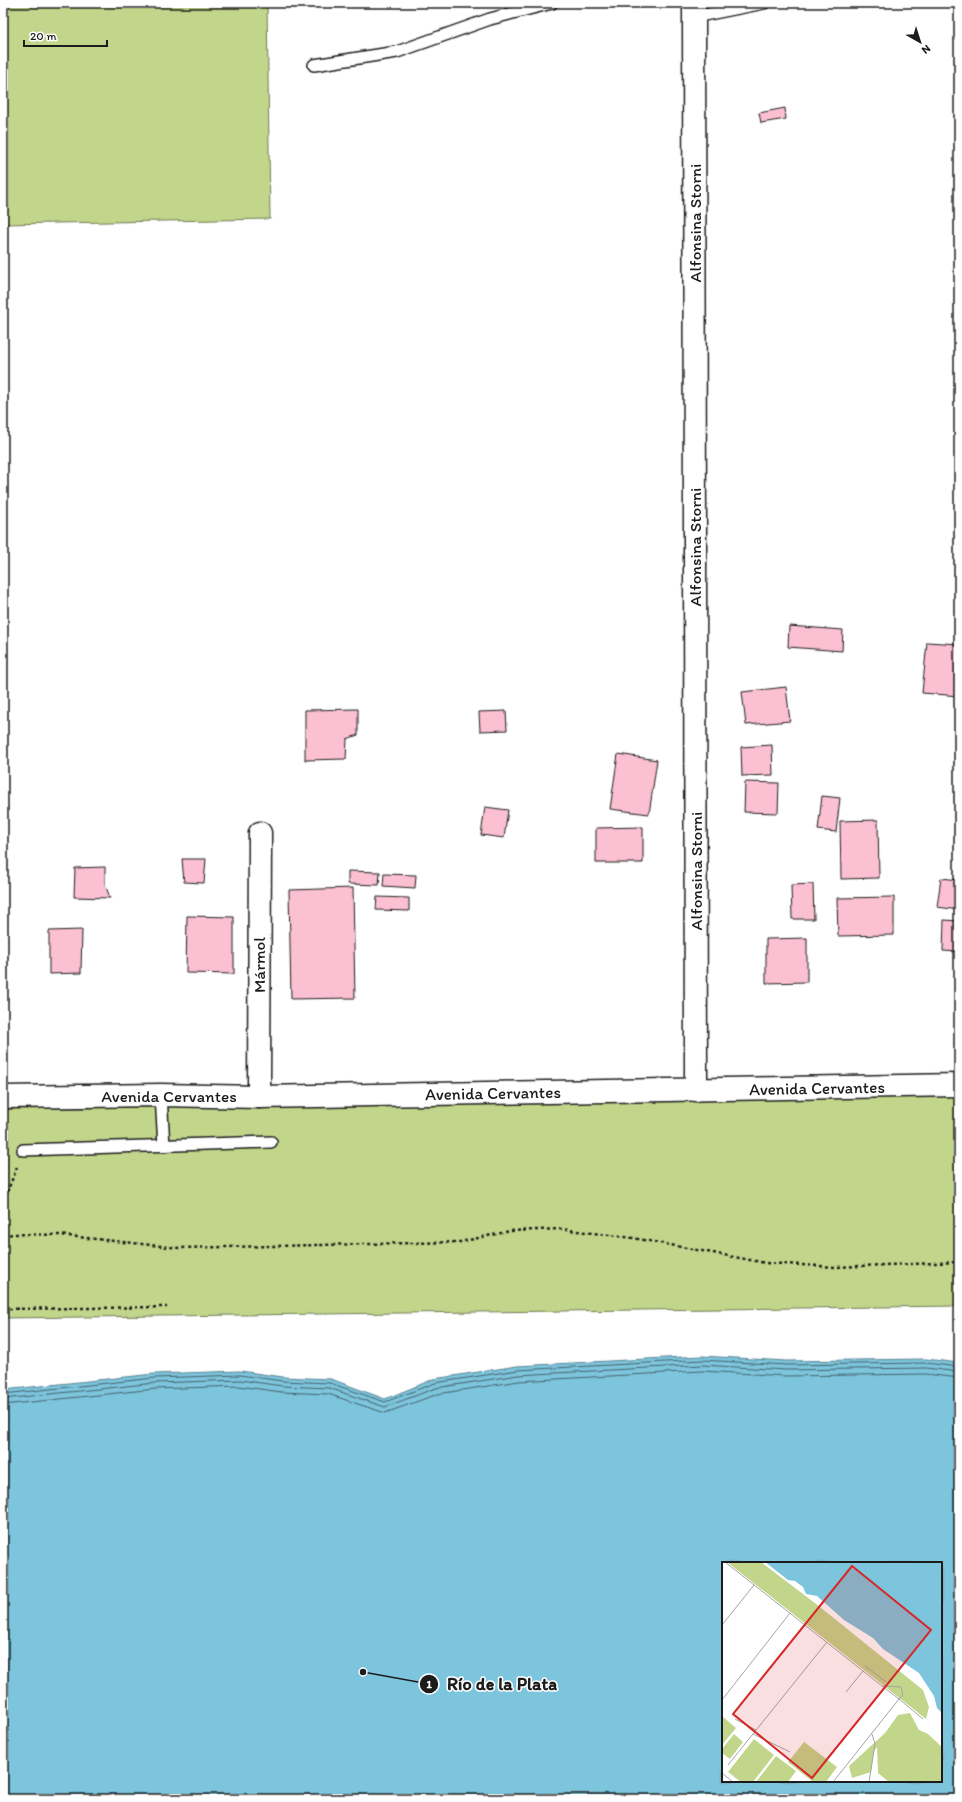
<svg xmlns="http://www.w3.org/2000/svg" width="962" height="1802" viewBox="0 0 962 1802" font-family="Itim,sans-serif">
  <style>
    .green { fill: #c2d68b; stroke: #6f7954 }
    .water { fill: #7dc5dd; stroke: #568190; fill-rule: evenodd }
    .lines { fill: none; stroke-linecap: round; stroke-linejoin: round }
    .shore { stroke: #436069; stroke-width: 1 }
    .building { fill: #fbc0d1; stroke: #1c1c1c }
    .service-casing { stroke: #1c1c1c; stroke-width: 14 }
    .minor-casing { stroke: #1c1c1c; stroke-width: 25 }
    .path { stroke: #1c1c1c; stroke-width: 2.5; stroke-dasharray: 3 3; stroke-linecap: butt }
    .service { stroke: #fff; stroke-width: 11 }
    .minor { stroke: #fff; stroke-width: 22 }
    .labels { text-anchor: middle; stroke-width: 3; stroke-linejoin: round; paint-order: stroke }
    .street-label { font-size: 17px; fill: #1c1c1c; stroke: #fff }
    .inset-road { fill: none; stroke: #a4a4a4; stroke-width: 1 }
    .view { fill: #d62828; fill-opacity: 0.15; stroke: #d62828; stroke-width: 2 }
    .inset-edge { fill: none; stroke: #1c1c1c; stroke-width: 2 }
    .leader { fill: none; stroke: #1c1c1c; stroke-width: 1.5 }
    .callout-dot { fill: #1c1c1c; stroke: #fff; stroke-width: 1.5 }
    .mark-label { font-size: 12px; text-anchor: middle; font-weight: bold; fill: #fff }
    .callout-label { font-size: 18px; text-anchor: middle; font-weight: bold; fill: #1c1c1c; stroke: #fff; stroke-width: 3; stroke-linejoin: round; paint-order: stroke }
  </style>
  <rect width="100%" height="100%" fill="#fff"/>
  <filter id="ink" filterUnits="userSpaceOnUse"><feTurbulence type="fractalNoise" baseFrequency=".025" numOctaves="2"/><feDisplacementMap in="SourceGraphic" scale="8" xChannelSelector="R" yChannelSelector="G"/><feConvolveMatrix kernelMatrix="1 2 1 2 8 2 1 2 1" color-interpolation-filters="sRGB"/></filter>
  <g filter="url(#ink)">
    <!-- green -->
    <g class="green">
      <path d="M 3,3 L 267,3 L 270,219 L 3,224 Z"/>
      <path d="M 959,1096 L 959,1306 L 3,1318 L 3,1109 Z"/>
    </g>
    <!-- water -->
    <path class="water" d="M 702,1356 L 786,1361 L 926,1359 L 959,1363 L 959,1799 L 3,1799 L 3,1390 L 154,1374 L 240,1371 L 283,1377 L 331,1379 L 385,1399 L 434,1379 L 517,1366 ZM 723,1563 L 941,1563 L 941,1781 L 723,1781 Z"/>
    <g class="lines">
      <!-- shore -->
      <g class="shore">
        <path d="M 3,1394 L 155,1378 L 240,1375 L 282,1381 L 330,1383 L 385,1402 L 435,1383 L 518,1370 L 702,1360 L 786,1365 L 926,1363 L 959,1367"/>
        <path d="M 3,1399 L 155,1383 L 240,1380 L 282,1386 L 329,1388 L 385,1407 L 436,1388 L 518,1375 L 702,1365 L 786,1370 L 926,1368 L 959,1372"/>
        <path d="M 3,1405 L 155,1389 L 239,1386 L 281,1392 L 328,1394 L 385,1413 L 438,1394 L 519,1381 L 702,1371 L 786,1376 L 925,1374 L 959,1378"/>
      </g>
    </g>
    <!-- building -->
    <g class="building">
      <path d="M 785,108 L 786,119 L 761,123 L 759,113 Z"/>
      <path d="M 789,626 L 843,630 L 842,651 L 788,647 Z"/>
      <path d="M 927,642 L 959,644 L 959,696 L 922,693 Z"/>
      <path d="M 786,687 L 790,721 L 746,725 L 742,692 Z"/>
      <path d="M 358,709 L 358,735 L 347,739 L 346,759 L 305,760 L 305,710 Z"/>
      <path d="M 506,711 L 507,730 L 480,731 L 479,712 Z"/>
      <path d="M 772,745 L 773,775 L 742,776 L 741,747 Z"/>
      <path d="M 618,754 L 657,760 L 649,814 L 610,809 Z"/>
      <path d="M 745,782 L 779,783 L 778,813 L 744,812 Z"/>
      <path d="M 822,796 L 840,798 L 836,832 L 818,830 Z"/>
      <path d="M 485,807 L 508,810 L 504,838 L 481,835 Z"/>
      <path d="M 878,820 L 879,878 L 841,879 L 840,821 Z"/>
      <path d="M 643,827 L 643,863 L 596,863 L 596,828 Z"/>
      <path d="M 182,859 L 206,859 L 204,883 L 184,882 Z"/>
      <path d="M 105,867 L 105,884 L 110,898 L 74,897 L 75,868 Z"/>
      <path d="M 348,871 L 380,872 L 379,885 L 348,884 Z"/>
      <path d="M 384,874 L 416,875 L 415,888 L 383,886 Z"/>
      <path d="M 941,878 L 959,880 L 959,910 L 937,907 Z"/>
      <path d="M 813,884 L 814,919 L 792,919 L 791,885 Z"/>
      <path d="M 353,888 L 355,998 L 291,999 L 289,890 Z"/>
      <path d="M 377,897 L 409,898 L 409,911 L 376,910 Z"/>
      <path d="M 894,897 L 894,935 L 838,936 L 837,898 Z"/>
      <path d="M 187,916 L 234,917 L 234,974 L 186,973 Z"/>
      <path d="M 944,920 L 959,921 L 959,952 L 943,951 Z"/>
      <path d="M 82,930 L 81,973 L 49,974 L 49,931 Z"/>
      <path d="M 807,938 L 807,982 L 766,983 L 766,939 Z"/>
    </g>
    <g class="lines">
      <!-- service casing -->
      <g class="service-casing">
        <g id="service">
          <path d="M 694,17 L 764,3"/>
          <path d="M 314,65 L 397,52 L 490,19 L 552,3"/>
          <path d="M 161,1095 L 164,1146"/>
          <path d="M 23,1150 L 271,1142"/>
        </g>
      </g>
      <!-- minor casing -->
      <g class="minor-casing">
        <g id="minor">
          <path d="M 694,3 L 696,1090"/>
          <path d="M 3,1097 L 161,1095 L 259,1097 L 959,1085"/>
          <path d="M 259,1097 L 260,833"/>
        </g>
      </g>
      <!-- path -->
      <g class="path">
        <path d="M 3,1195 L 6,1195 L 17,1167"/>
        <path d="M 3,1235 L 14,1234 L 59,1235 L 179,1248 L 460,1242 L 510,1231 L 561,1229 L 633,1238 L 766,1263 L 837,1267 L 959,1262"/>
        <path d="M 3,1309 L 167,1307"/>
      </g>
      <!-- service -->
      <use href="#service" class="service"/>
      <!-- minor -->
      <use href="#minor" class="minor"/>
    </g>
  </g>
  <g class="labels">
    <!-- street labels -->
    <g class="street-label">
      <text transform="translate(695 223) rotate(-90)" y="6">Alfonsina Storni</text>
      <text transform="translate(695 547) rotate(-90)" y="6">Alfonsina Storni</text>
      <text transform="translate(696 871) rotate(-90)" y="6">Alfonsina Storni</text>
      <text transform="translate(259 965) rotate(-90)" y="6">Mármol</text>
      <text transform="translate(817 1088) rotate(-1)" y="6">Avenida Cervantes</text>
      <text transform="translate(493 1093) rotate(-1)" y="6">Avenida Cervantes</text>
      <text x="169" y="1102">Avenida Cervantes</text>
    </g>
  </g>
  <!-- overview -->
  <g transform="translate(722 1562)">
    <rect width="220" height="220" fill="#fff"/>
    <path d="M 5,0 L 39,0 L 98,45 L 201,128 L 207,145 L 204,157 ZM 188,151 L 197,168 L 206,172 L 220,185 L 220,220 L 167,220 L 156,211 L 155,185 L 152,189 L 149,210 L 130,216 L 127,204 L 163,171 L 176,153 ZM 0,154 L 14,166 L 0,183 ZM 12,172 L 21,180 L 8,197 L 0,191 L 0,187 ZM 32,177 L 52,193 L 31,220 L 19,220 L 6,210 ZM 82,180 L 115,205 L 104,220 L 91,220 L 66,200 ZM 54,194 L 74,209 L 66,220 L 34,220 Z" fill="#c2d68b"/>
    <path d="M 43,0 L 220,0 L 220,151 L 215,146 L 212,134 L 197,111 L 161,87 L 151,76 L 122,58 L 95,34 L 84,32 L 81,25 L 73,19 L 66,18 Z" fill="#7dc5dd"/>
    <path class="inset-road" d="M 3,0 L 160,124 L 177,137 L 181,133 L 179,125 L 160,124M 0,63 L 32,23M 143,104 L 164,120M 124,130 L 141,109M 0,138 L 68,51M 13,157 L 34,168M 31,172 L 68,190M 6,203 L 105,80M 0,211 L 11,220M 111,220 L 177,137 L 201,157M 147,220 L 153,182 L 150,172"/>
    <path class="view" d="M 130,4 L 209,68 L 90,216 L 11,152 Z"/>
    <rect width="220" height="220" class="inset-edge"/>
  </g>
  <!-- callouts -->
  <path class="leader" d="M363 1672L429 1684"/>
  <g class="callout-dot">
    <circle cx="363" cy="1672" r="4"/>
    <circle cx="429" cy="1684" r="10"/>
  </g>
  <g class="mark-label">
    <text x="429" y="1688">1</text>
  </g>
  <g class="callout-label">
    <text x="502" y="1690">Río de la Plata</text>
  </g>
  <!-- margin -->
  <rect width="962" height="1802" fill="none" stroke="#fff" stroke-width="16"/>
  <rect x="8" y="8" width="946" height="1786" fill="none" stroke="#1c1c1c" stroke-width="1.5" filter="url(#ink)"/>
  <!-- north arrow -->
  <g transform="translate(920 42) rotate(141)" stroke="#ffffff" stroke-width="3" paint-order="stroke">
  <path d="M0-3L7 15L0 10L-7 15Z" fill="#1c1c1c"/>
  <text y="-6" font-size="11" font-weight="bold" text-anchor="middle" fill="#1c1c1c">N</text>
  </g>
  <!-- scale -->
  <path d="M24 40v6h83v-6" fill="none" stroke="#1c1c1c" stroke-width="2"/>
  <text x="30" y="40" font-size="12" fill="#1c1c1c" stroke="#ffffff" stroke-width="3" paint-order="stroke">20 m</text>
</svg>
